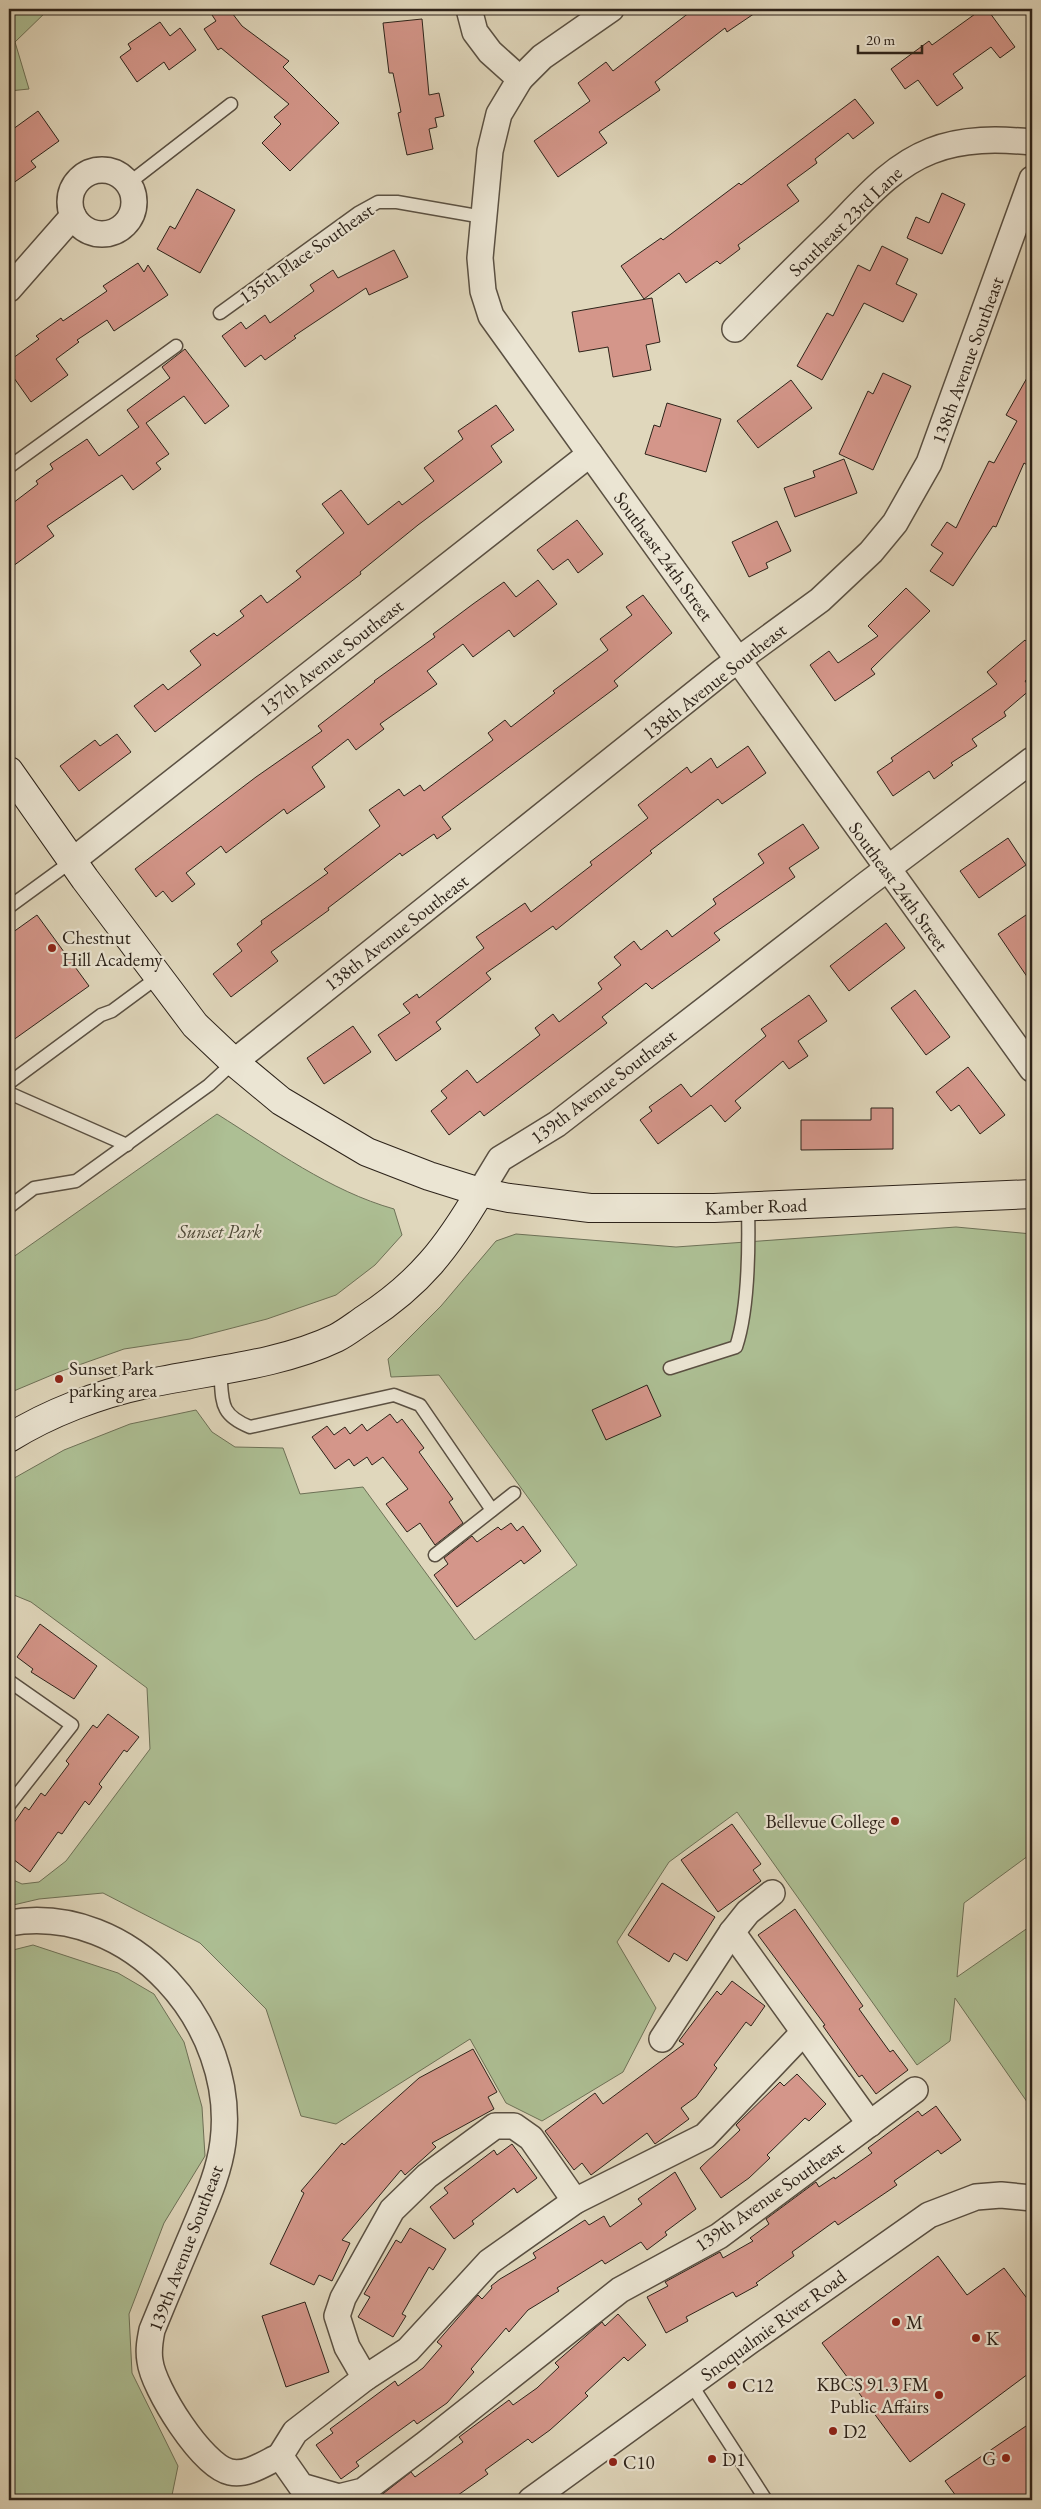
<svg xmlns="http://www.w3.org/2000/svg" width="1041" height="2509" viewBox="0 0 1041 2509" font-family="'EB Garamond',serif">
  <style>
    .green { fill: #adbf94; stroke: #6d7157 }
    .building { fill: #d4968a; stroke: #2d231a }
    .lines { fill: none; stroke-linecap: round; stroke-linejoin: round }
    .lane-casing { stroke: #5a5042; stroke-width: 15 }
    .street-casing { stroke: #5a5042; stroke-width: 28 }
    .secondary-casing { stroke: #2d231a; stroke-width: 30 }
    .lane { stroke: #ebe5d3; stroke-width: 12 }
    .street { stroke: #ebe5d3; stroke-width: 25 }
    .secondary { stroke: #ebe5d3; stroke-width: 28 }
    .poi-dot { fill: #8f2418; stroke: #ebe5d3; stroke-width: 2 }
    .labels { text-anchor: middle; stroke-width: 4.5; stroke-linejoin: round; paint-order: stroke }
    .street-label { font-size: 19px; fill: #2d231a; stroke: #ebe5d3 }
    .poi-label { font-size: 19px; fill: #2d231a; stroke: #ebe5d3; text-anchor: start }
    .park-label { font-size: 19px; font-style: italic; fill: #4d4a38; stroke: #ebe5d3 }
  </style>
  <rect width="100%" height="100%" fill="#e0d7bc"/>
  <filter id="stains"><feTurbulence type="fractalNoise" baseFrequency=".004" numOctaves="4"/><feColorMatrix values="0 0 0 0 .2 0 0 0 0 .09 0 0 0 0 .02 0 0 0 .5 -.17"/></filter>
  <radialGradient id="worn" r=".72"><stop offset=".6" stop-color="#630" stop-opacity="0"/><stop offset="1" stop-color="#630" stop-opacity=".3"/></radialGradient>
  <!-- green -->
  <g class="green">
    <path d="M 9,9 L 49,9 L 15,42 L 29,89 L 9,91 Z"/>
    <path d="M 217,1114 C 273,1149 330,1191 394,1209 L 402,1235 L 375,1265 L 336,1295 L 267,1319 L 190,1339 L 124,1349 L 59,1372 L 9,1393 L 9,1260 Z"/>
    <path d="M 956,1227 L 1032,1234 L 1032,1853 L 964,1903 L 957,1977 L 1032,1925 L 1032,2109 L 955,1998 L 950,2041 L 917,2065 L 737,1812 L 669,1862 L 617,1942 L 656,2008 L 623,2072 L 542,2121 L 506,2103 L 470,2039 L 336,2124 L 301,2116 L 266,2009 L 200,1943 L 103,1893 L 39,1899 L 9,1906 L 9,1878 L 22,1884 L 39,1882 L 66,1861 L 150,1749 L 147,1688 L 31,1602 L 9,1593 L 9,1481 L 64,1450 L 130,1424 L 196,1410 L 212,1432 L 235,1447 L 283,1448 L 300,1494 L 363,1487 L 475,1640 L 577,1565 L 439,1375 L 391,1377 L 388,1359 L 441,1306 L 496,1241 L 516,1234 L 676,1247 Z"/>
    <path d="M 33,1945 L 118,1973 L 154,1994 L 184,2042 L 202,2107 L 205,2156 L 164,2223 L 129,2314 L 132,2373 L 178,2466 L 171,2500 L 9,2500 L 9,1951 Z"/>
  </g>
  <!-- building -->
  <g class="building">
    <path d="M 222,9 L 229,9 L 242,26 L 289,61 L 283,67 L 339,123 L 290,171 L 262,143 L 281,124 L 274,117 L 289,104 L 221,48 L 218,50 L 204,29 L 216,21 L 212,15 Z"/>
    <path d="M 694,9 L 761,9 L 727,32 L 725,28 L 655,82 L 660,90 L 599,132 L 607,143 L 558,177 L 534,141 L 590,101 L 578,83 L 606,62 L 613,71 Z"/>
    <path d="M 982,9 L 987,9 L 1015,47 L 1000,58 L 991,47 L 953,74 L 963,88 L 937,106 L 918,80 L 905,89 L 891,69 L 929,41 L 932,45 Z"/>
    <path d="M 422,19 L 429,95 L 439,93 L 444,116 L 435,118 L 437,127 L 429,129 L 433,149 L 407,155 L 398,113 L 401,112 L 393,73 L 389,73 L 383,23 Z"/>
    <path d="M 160,22 L 170,36 L 180,28 L 196,50 L 169,70 L 164,62 L 137,82 L 120,57 L 131,49 L 128,44 Z"/>
    <path d="M 855,99 L 874,123 L 853,139 L 848,133 L 815,159 L 817,163 L 787,185 L 799,201 L 738,245 L 740,249 L 720,264 L 717,261 L 686,283 L 679,273 L 644,299 L 621,266 L 661,238 L 663,240 L 739,183 L 741,185 Z"/>
    <path d="M 38,111 L 59,141 L 31,161 L 36,167 L 9,186 L 9,132 Z"/>
    <path d="M 197,189 L 235,210 L 200,273 L 157,249 L 170,226 L 175,229 Z"/>
    <path d="M 942,193 L 965,204 L 942,254 L 907,238 L 916,217 L 929,223 Z"/>
    <path d="M 882,246 L 908,259 L 896,284 L 917,294 L 903,322 L 864,303 L 822,380 L 797,366 L 827,313 L 833,316 L 858,265 L 870,271 Z"/>
    <path d="M 394,250 L 408,277 L 369,295 L 366,288 L 294,336 L 296,338 L 265,360 L 261,355 L 245,367 L 222,336 L 241,322 L 246,329 L 265,315 L 270,323 L 314,291 L 310,285 L 333,270 L 338,278 Z"/>
    <path d="M 138,263 L 144,272 L 148,265 L 168,295 L 114,331 L 107,320 L 77,340 L 79,342 L 56,359 L 68,375 L 31,402 L 9,371 L 9,361 L 39,339 L 36,336 L 61,318 L 63,321 L 107,291 L 103,286 Z"/>
    <path d="M 652,298 L 660,342 L 646,345 L 651,370 L 613,377 L 608,347 L 579,352 L 572,312 Z"/>
    <path d="M 185,349 L 229,406 L 205,424 L 184,396 L 146,423 L 169,454 L 156,463 L 161,469 L 133,490 L 122,475 L 47,526 L 54,536 L 9,569 L 9,506 L 38,484 L 36,481 L 53,469 L 50,464 L 87,439 L 99,456 L 139,427 L 127,410 L 170,378 L 162,367 Z"/>
    <path d="M 1032,369 L 1032,468 L 1024,463 L 996,527 L 993,526 L 953,586 L 930,571 L 943,553 L 931,545 L 947,522 L 956,528 L 989,461 L 994,463 L 1017,421 L 1006,415 Z"/>
    <path d="M 883,373 L 911,386 L 873,470 L 839,454 L 868,391 L 873,394 Z"/>
    <path d="M 791,380 L 812,408 L 758,448 L 737,421 Z"/>
    <path d="M 667,403 L 721,419 L 706,472 L 645,454 L 654,425 L 660,427 Z"/>
    <path d="M 496,405 L 514,430 L 491,446 L 502,462 L 418,525 L 360,572 L 361,574 L 155,732 L 134,706 L 163,684 L 168,690 L 201,665 L 190,651 L 214,633 L 217,636 L 244,616 L 240,611 L 261,595 L 267,603 L 301,577 L 296,571 L 344,533 L 322,504 L 341,490 L 368,525 L 399,501 L 402,505 L 434,481 L 424,468 L 463,439 L 458,431 Z"/>
    <path d="M 844,459 L 857,493 L 795,517 L 784,488 L 815,477 L 813,471 Z"/>
    <path d="M 577,520 L 603,554 L 578,573 L 568,559 L 553,570 L 537,550 Z"/>
    <path d="M 777,521 L 791,551 L 766,563 L 768,568 L 749,577 L 732,542 Z"/>
    <path d="M 538,580 L 557,604 L 514,637 L 509,630 L 473,657 L 463,644 L 427,671 L 437,684 L 380,724 L 384,729 L 356,750 L 348,739 L 312,767 L 325,787 L 287,814 L 284,809 L 226,853 L 221,846 L 186,873 L 195,884 L 172,902 L 163,891 L 156,897 L 135,869 L 256,777 L 322,731 L 318,726 L 375,682 L 374,681 L 435,637 L 433,634 L 473,604 L 504,582 L 516,597 Z"/>
    <path d="M 906,588 L 930,611 L 871,669 L 875,674 L 835,701 L 810,665 L 829,651 L 838,663 L 878,636 L 868,626 Z"/>
    <path d="M 643,595 L 672,633 L 614,681 L 618,686 L 442,817 L 451,829 L 437,839 L 434,834 L 402,856 L 400,853 L 328,908 L 329,910 L 271,952 L 278,961 L 231,997 L 213,974 L 242,951 L 237,944 L 262,924 L 261,921 L 328,873 L 324,869 L 380,826 L 369,810 L 399,789 L 404,796 L 420,785 L 424,791 L 493,740 L 488,733 L 505,720 L 511,727 L 555,693 L 553,691 L 608,650 L 600,639 L 632,615 L 626,607 Z"/>
    <path d="M 1025,640 L 1032,648 L 1032,675 L 1025,681 L 1031,689 L 1004,712 L 1006,716 L 972,739 L 977,746 L 951,763 L 953,765 L 934,779 L 929,771 L 893,796 L 877,772 L 893,761 L 891,758 L 997,684 L 987,672 Z"/>
    <path d="M 117,734 L 131,752 L 79,791 L 60,766 L 95,740 L 100,746 Z"/>
    <path d="M 748,746 L 766,773 L 722,804 L 718,799 L 650,851 L 652,853 L 556,930 L 553,926 L 486,973 L 491,979 L 436,1022 L 441,1029 L 396,1061 L 378,1035 L 410,1013 L 403,1004 L 417,994 L 419,998 L 484,948 L 476,937 L 525,903 L 531,912 L 592,865 L 590,862 L 648,818 L 638,805 L 687,767 L 691,773 L 711,758 L 717,768 Z"/>
    <path d="M 803,824 L 819,848 L 789,868 L 795,877 L 714,933 L 720,940 L 652,989 L 646,983 L 602,1017 L 607,1023 L 484,1116 L 480,1111 L 449,1135 L 431,1111 L 447,1098 L 441,1091 L 467,1070 L 477,1083 L 540,1035 L 535,1028 L 553,1014 L 559,1022 L 602,989 L 598,983 L 621,965 L 614,957 L 634,941 L 641,950 L 667,930 L 672,937 L 716,904 L 713,899 L 764,863 L 758,854 Z"/>
    <path d="M 1008,838 L 1026,865 L 979,898 L 960,871 Z"/>
    <path d="M 37,915 L 89,986 L 9,1043 L 9,935 Z"/>
    <path d="M 1026,915 L 1032,924 L 1032,984 L 998,934 Z"/>
    <path d="M 886,923 L 905,948 L 849,991 L 830,966 Z"/>
    <path d="M 915,990 L 950,1037 L 926,1055 L 891,1008 Z"/>
    <path d="M 809,995 L 827,1021 L 798,1041 L 808,1056 L 789,1069 L 783,1061 L 735,1101 L 741,1108 L 725,1122 L 711,1105 L 658,1144 L 640,1120 L 652,1111 L 649,1107 L 681,1084 L 691,1097 L 766,1036 L 761,1029 Z"/>
    <path d="M 353,1026 L 371,1052 L 324,1084 L 307,1058 Z"/>
    <path d="M 968,1067 L 1005,1115 L 980,1134 L 959,1105 L 951,1111 L 936,1092 Z"/>
    <path d="M 871,1108 L 893,1108 L 893,1149 L 801,1150 L 801,1120 L 871,1120 Z"/>
    <path d="M 647,1385 L 661,1416 L 606,1440 L 592,1410 Z"/>
    <path d="M 390,1414 L 397,1423 L 402,1419 L 424,1448 L 419,1452 L 453,1499 L 449,1502 L 463,1523 L 435,1545 L 420,1523 L 407,1532 L 386,1504 L 408,1489 L 383,1457 L 372,1465 L 367,1457 L 354,1466 L 349,1459 L 335,1469 L 312,1437 L 327,1426 L 334,1435 L 345,1427 L 350,1434 L 362,1424 L 367,1431 Z"/>
    <path d="M 511,1523 L 517,1531 L 523,1526 L 541,1551 L 524,1564 L 521,1560 L 457,1607 L 434,1575 L 448,1564 L 444,1558 L 472,1536 L 477,1542 L 498,1527 L 501,1530 Z"/>
    <path d="M 40,1624 L 97,1666 L 74,1699 L 31,1672 L 33,1669 L 17,1657 Z"/>
    <path d="M 108,1714 L 139,1737 L 127,1752 L 124,1750 L 99,1784 L 102,1787 L 89,1805 L 85,1801 L 62,1834 L 58,1832 L 30,1872 L 9,1856 L 9,1830 L 25,1807 L 29,1810 L 41,1793 L 45,1796 L 69,1764 L 66,1761 L 93,1725 L 97,1728 Z"/>
    <path d="M 732,1824 L 761,1864 L 753,1870 L 761,1881 L 718,1912 L 681,1860 Z"/>
    <path d="M 662,1883 L 715,1917 L 687,1961 L 674,1953 L 669,1962 L 628,1935 Z"/>
    <path d="M 795,1909 L 863,2006 L 859,2009 L 890,2052 L 893,2050 L 908,2070 L 876,2094 L 862,2075 L 859,2077 L 823,2026 L 825,2025 L 758,1935 Z"/>
    <path d="M 732,1981 L 765,2006 L 751,2026 L 746,2022 L 714,2065 L 717,2068 L 696,2097 L 681,2108 L 689,2119 L 655,2144 L 647,2133 L 591,2175 L 582,2163 L 574,2170 L 545,2131 L 595,2093 L 603,2104 L 684,2044 L 679,2041 L 717,1991 L 721,1995 Z"/>
    <path d="M 473,2049 L 497,2092 L 488,2097 L 494,2109 L 432,2143 L 436,2147 L 405,2175 L 401,2170 L 342,2240 L 350,2243 L 332,2281 L 319,2275 L 314,2285 L 270,2264 L 304,2193 L 301,2191 L 342,2143 L 344,2145 L 419,2078 Z"/>
    <path d="M 797,2074 L 826,2104 L 809,2121 L 805,2118 L 767,2155 L 770,2158 L 749,2178 L 721,2198 L 700,2168 L 740,2130 L 736,2125 L 780,2082 L 784,2086 Z"/>
    <path d="M 936,2106 L 961,2140 L 941,2154 L 938,2150 L 894,2181 L 897,2185 L 838,2225 L 835,2221 L 792,2252 L 794,2256 L 756,2283 L 758,2285 L 736,2297 L 733,2292 L 686,2317 L 688,2321 L 666,2333 L 647,2297 L 668,2286 L 665,2282 L 720,2252 L 723,2258 L 753,2241 L 750,2238 L 769,2224 L 766,2219 L 793,2199 L 816,2182 L 819,2187 L 834,2177 L 835,2179 L 872,2153 L 868,2148 L 918,2111 L 922,2116 Z"/>
    <path d="M 512,2144 L 537,2178 L 517,2193 L 514,2188 L 472,2221 L 474,2224 L 454,2239 L 430,2207 L 448,2193 L 444,2188 L 494,2150 L 497,2155 Z"/>
    <path d="M 675,2172 L 696,2209 L 665,2232 L 667,2235 L 647,2250 L 641,2242 L 605,2264 L 602,2260 L 557,2288 L 559,2291 L 528,2310 L 509,2332 L 506,2328 L 471,2369 L 474,2372 L 447,2403 L 417,2424 L 414,2420 L 356,2462 L 359,2466 L 341,2479 L 316,2445 L 333,2433 L 330,2429 L 395,2381 L 398,2386 L 423,2368 L 442,2346 L 437,2342 L 478,2295 L 482,2299 L 492,2288 L 491,2286 L 500,2279 L 536,2258 L 533,2253 L 585,2220 L 589,2225 L 604,2216 L 610,2227 L 642,2204 L 638,2199 Z"/>
    <path d="M 410,2228 L 446,2249 L 433,2270 L 429,2267 L 402,2314 L 406,2316 L 393,2337 L 358,2317 L 370,2297 L 364,2294 L 396,2240 L 401,2243 Z"/>
    <path d="M 938,2256 L 967,2295 L 1004,2268 L 1032,2305 L 1032,2371 L 910,2462 L 822,2343 Z"/>
    <path d="M 305,2302 L 329,2372 L 286,2387 L 262,2316 Z"/>
    <path d="M 618,2314 L 646,2345 L 628,2361 L 624,2357 L 585,2393 L 588,2396 L 550,2430 L 532,2443 L 528,2439 L 485,2470 L 488,2474 L 451,2500 L 375,2500 L 411,2472 L 415,2477 L 463,2442 L 459,2437 L 509,2400 L 513,2405 L 537,2388 L 559,2367 L 555,2363 L 602,2322 L 605,2326 Z"/>
    <path d="M 1026,2426 L 1032,2435 L 1032,2500 L 959,2500 L 945,2481 Z"/>
  </g>
  <g class="lines">
    <!-- lane casing -->
    <g class="lane-casing">
      <g id="lane">
        <path d="M 129,183 L 231,104"/>
        <path d="M 220,313 L 358,213 L 378,202 L 397,202 L 483,217"/>
        <path d="M 9,467 L 176,346"/>
        <path d="M 9,907 L 72,861"/>
        <path d="M 9,1083 L 101,1015 L 112,1011 L 158,977"/>
        <path d="M 9,1093 L 127,1145"/>
        <path d="M 9,1207 L 34,1188 L 76,1181 L 209,1085 L 234,1062"/>
        <path d="M 670,1368 L 736,1347 C 749,1308 749,1248 748,1207"/>
        <path d="M 220,1370 C 223,1401 218,1414 250,1427 L 394,1395 L 420,1405 L 492,1510"/>
        <path d="M 435,1555 L 514,1493"/>
        <path d="M 9,1681 L 72,1725 L 9,1805"/>
        <path d="M 691,2384 L 766,2500"/>
      </g>
    </g>
    <!-- street casing -->
    <g class="street-casing">
      <g id="street">
        <path d="M 469,9 L 475,32 L 490,52 L 520,79 L 499,114 L 490,151 L 480,258 L 483,291 L 491,316 L 1032,1069"/>
        <path d="M 520,79 L 542,57 L 611,9"/>
        <circle cx="102" cy="202" r="32"/>
        <path d="M 9,289 L 73,216"/>
        <path d="M 735,329 C 767,296 799,264 832,232 C 862,202 890,167 931,151 C 963,138 999,139 1032,142"/>
        <path d="M 72,861 L 590,454"/>
        <path d="M 234,1062 L 723,671 L 820,600 L 871,552 L 895,523 L 929,463 L 1032,179"/>
        <path d="M 480,1192 L 500,1159 L 557,1124 L 867,884 L 1032,760"/>
        <path d="M 9,1923 C 131,1902 238,2025 223,2142 C 219,2174 205,2203 193,2232 C 179,2265 165,2298 152,2330 C 150,2340 148,2350 150,2361 C 153,2388 202,2466 230,2472 C 247,2476 265,2463 280,2456"/>
        <path d="M 732,1932 L 870,2124"/>
        <path d="M 803,2033 L 705,2136 L 575,2201 L 489,2262 L 408,2350 L 365,2378 L 295,2432 L 280,2456 L 301,2486 L 339,2497 L 363,2491 L 424,2445 L 620,2290 L 719,2236 L 915,2090"/>
        <path d="M 662,2039 L 732,1932 L 748,1912 L 772,1893"/>
        <path d="M 365,2378 L 347,2347 L 337,2316 L 343,2298 L 392,2210 L 427,2176 L 495,2126 L 514,2126 L 531,2138 L 575,2201"/>
        <path d="M 531,2500 L 750,2341 L 929,2215 L 976,2197 L 1001,2195 L 1032,2198"/>
      </g>
    </g>
    <!-- secondary casing -->
    <g class="secondary-casing">
      <g id="secondary">
        <path d="M 9,771 L 85,879 L 195,1025 L 234,1062 L 281,1101 L 367,1152 L 429,1176 L 480,1192 L 509,1198 L 590,1208 L 714,1208 L 1032,1194"/>
        <path d="M 9,1438 C 49,1413 99,1394 146,1384 C 206,1371 280,1365 336,1338 C 346,1333 356,1325 365,1319 C 420,1283 447,1248 480,1192"/>
      </g>
    </g>
    <!-- lane -->
    <use href="#lane" class="lane"/>
    <!-- street -->
    <use href="#street" class="street"/>
    <!-- secondary -->
    <use href="#secondary" class="secondary"/>
  </g>
  <!-- markers -->
  <g class="poi-dot">
    <circle cx="52" cy="948" r="5"/>
    <circle cx="59" cy="1379" r="5"/>
    <circle cx="895" cy="1821" r="5"/>
    <circle cx="896" cy="2322" r="5"/>
    <circle cx="976" cy="2338" r="5"/>
    <circle cx="732" cy="2385" r="5"/>
    <circle cx="939" cy="2395" r="5"/>
    <circle cx="833" cy="2431" r="5"/>
    <circle cx="1006" cy="2458" r="5"/>
    <circle cx="712" cy="2459" r="5"/>
    <circle cx="613" cy="2462" r="5"/>
  </g>
  <g class="labels">
    <!-- street labels -->
    <g class="street-label">
      <text transform="translate(845 221) rotate(-44)" y="7">Southeast 23rd Lane</text>
      <text transform="translate(306 253) rotate(-35)" y="7">135th Place Southeast</text>
      <text transform="translate(967 360) rotate(-70)" y="7">138th Avenue Southeast</text>
      <text transform="translate(664 556) rotate(54)" y="7">Southeast 24th Street</text>
      <text transform="translate(331 657) rotate(-38)" y="7">137th Avenue Southeast</text>
      <text transform="translate(714 681) rotate(-38)" y="7">138th Avenue Southeast</text>
      <text transform="translate(899 886) rotate(54)" y="7">Southeast 24th Street</text>
      <text transform="translate(396 932) rotate(-38)" y="7">138th Avenue Southeast</text>
      <text transform="translate(603 1086) rotate(-37)" y="7">139th Avenue Southeast</text>
      <text transform="translate(756 1206) rotate(-2)" y="7">Kamber Road</text>
      <text transform="translate(769 2196) rotate(-35)" y="7">139th Avenue Southeast</text>
      <text transform="translate(185 2248) rotate(-69)" y="7">139th Avenue Southeast</text>
      <text transform="translate(773 2325) rotate(-36)" y="7">Snoqualmie River Road</text>
    </g>
    <!-- poi labels -->
    <g class="poi-label">
      <text x="62" y="944">Chestnut<tspan x="62" dy="22">Hill Academy</tspan></text>
      <text x="69" y="1375">Sunset Park<tspan x="69" dy="22">parking area</tspan></text>
      <text x="885" y="1828" text-anchor="end">Bellevue College</text>
      <text x="906" y="2329">M</text>
      <text x="986" y="2345">K</text>
      <text x="929" y="2391" text-anchor="end">KBCS 91.3 FM<tspan x="929" dy="22">Public Affairs</tspan></text>
      <text x="742" y="2392">C12</text>
      <text x="843" y="2438">D2</text>
      <text x="996" y="2465" text-anchor="end">G</text>
      <text x="722" y="2466">D1</text>
      <text x="623" y="2469">C10</text>
    </g>
    <!-- park labels -->
    <g class="park-label">
      <text x="220" y="1238">Sunset Park</text>
    </g>
  </g>
  <!-- margin -->
  <rect width="1041" height="2509" fill="none" stroke="#e0d7bc" stroke-width="30"/>
  <rect x="10" y="10" width="1021" height="2489" fill="none" stroke="#2d231a" stroke-width="2.5"/>
  <rect x="15" y="15" width="1011" height="2479" fill="none" stroke="#2d231a"/>
  <!-- scale -->
  <path d="M858 45v8h64v-8" fill="none" stroke="#2d231a" stroke-width="2.5"/>
  <text x="866" y="45" font-size="15" fill="#2d231a" stroke="#ebe5d3" stroke-width="4" paint-order="stroke">20 m</text>
  <rect width="100%" height="100%" filter="url(#stains)"/>
  <rect width="100%" height="100%" fill="url(#worn)"/>
</svg>
